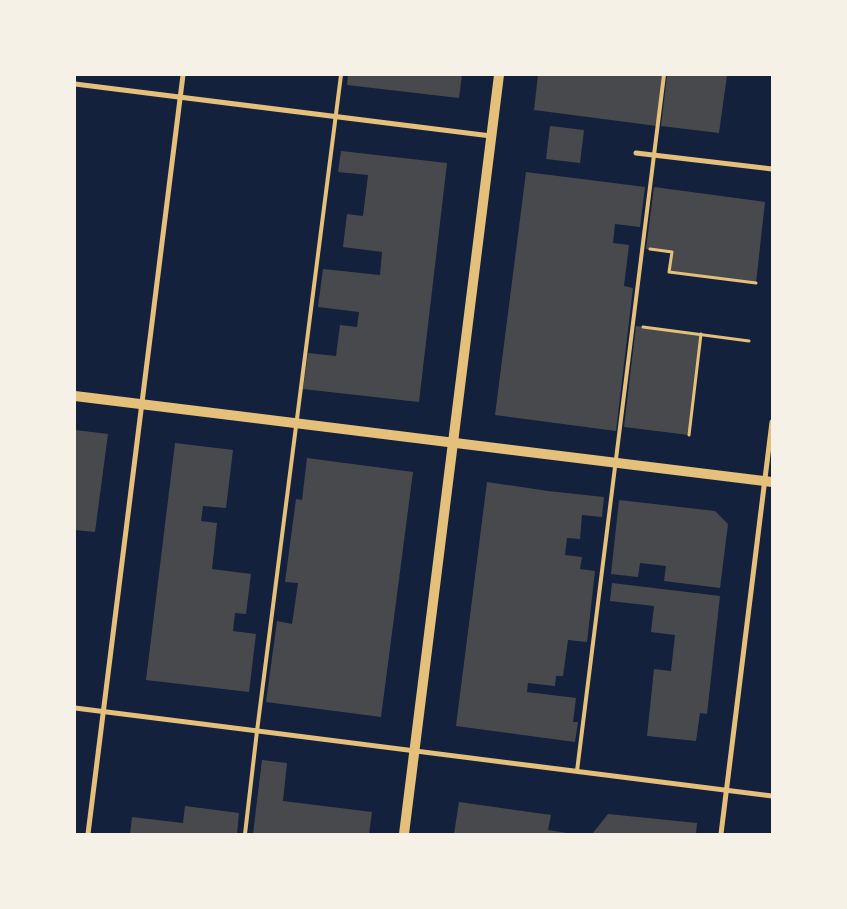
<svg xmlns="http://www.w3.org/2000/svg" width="847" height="909" viewBox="0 0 847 909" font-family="'IBM Plex Serif',serif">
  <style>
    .building { fill: #48494c }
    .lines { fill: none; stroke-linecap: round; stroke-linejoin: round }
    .path { stroke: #e5c07b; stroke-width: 3 }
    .service { stroke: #e5c07b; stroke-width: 4 }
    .minor { stroke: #e5c07b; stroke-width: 5 }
    .secondary { stroke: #e5c07b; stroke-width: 10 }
  </style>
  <rect width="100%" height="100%" fill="#14213d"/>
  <!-- building -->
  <g class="building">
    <path d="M 348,75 L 462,75 L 459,98 L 347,85 Z"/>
    <path d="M 538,75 L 663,75 L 657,126 L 534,110 Z"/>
    <path d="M 667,75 L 727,75 L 719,133 L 661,126 Z"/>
    <path d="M 550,126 L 584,130 L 580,163 L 546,159 Z"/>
    <path d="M 341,151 L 447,163 L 419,402 L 303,389 L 308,353 L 336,356 L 340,325 L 357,327 L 359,312 L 318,307 L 323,269 L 380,275 L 382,252 L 343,247 L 347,214 L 363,216 L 368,175 L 338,172 Z"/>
    <path d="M 526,172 L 645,187 L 640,227 L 615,224 L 613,243 L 629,245 L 624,286 L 633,288 L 616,431 L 495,415 Z"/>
    <path d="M 654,187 L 765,202 L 756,283 L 669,272 L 672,252 L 646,249 Z"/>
    <path d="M 636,326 L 701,334 L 689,435 L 624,427 Z"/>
    <path d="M 75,430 L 108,434 L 95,532 L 75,530 Z"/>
    <path d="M 175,443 L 233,450 L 226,508 L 203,506 L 201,521 L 217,523 L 212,569 L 251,574 L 246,614 L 235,613 L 233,631 L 256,634 L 249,692 L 146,680 Z"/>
    <path d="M 307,458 L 413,472 L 381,717 L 266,702 L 277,621 L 292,624 L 298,583 L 285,582 L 296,499 L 302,500 Z"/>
    <path d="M 487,482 L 548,491 L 604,497 L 602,517 L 582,515 L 580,539 L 567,538 L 565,555 L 582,557 L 580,569 L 595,571 L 587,642 L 568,640 L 563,676 L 556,676 L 555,686 L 528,683 L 527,692 L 576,698 L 573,722 L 578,722 L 575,742 L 456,726 Z"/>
    <path d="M 619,500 L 715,511 L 728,524 L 720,588 L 664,581 L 666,566 L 640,563 L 638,577 L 611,574 Z"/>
    <path d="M 612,583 L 720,596 L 707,714 L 700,713 L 696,741 L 647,736 L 654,669 L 671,671 L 675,635 L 651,632 L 654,606 L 610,601 Z"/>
    <path d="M 262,760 L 287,763 L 283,801 L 372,812 L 369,834 L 253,834 Z"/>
    <path d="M 459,802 L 551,815 L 548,830 L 567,833 L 566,834 L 454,834 Z"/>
    <path d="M 185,806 L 239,813 L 237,834 L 130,834 L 132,817 L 183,823 Z"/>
    <path d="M 608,814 L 697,823 L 696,834 L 592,834 Z"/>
  </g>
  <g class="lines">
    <!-- path -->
    <g class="path">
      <path d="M 650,249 L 672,252 L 669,272 L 756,283"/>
      <path d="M 643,327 L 749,341"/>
      <path d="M 689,435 L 701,334"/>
    </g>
    <!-- service -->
    <g class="service">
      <path d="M 577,771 L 664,75"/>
      <path d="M 245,834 L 257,731 L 341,75"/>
    </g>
    <!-- minor -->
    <g class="minor">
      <path d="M 75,84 L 491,136"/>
      <path d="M 636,153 L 772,169"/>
      <path d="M 75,708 L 772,796"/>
      <path d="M 88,834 L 183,75"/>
      <path d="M 721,834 L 772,422"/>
    </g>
    <!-- secondary -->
    <g class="secondary">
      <path d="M 75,396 L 772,482"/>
      <path d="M 404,834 L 499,75"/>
    </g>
  </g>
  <!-- border -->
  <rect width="847" height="909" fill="none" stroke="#f6f1e7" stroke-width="152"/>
</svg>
